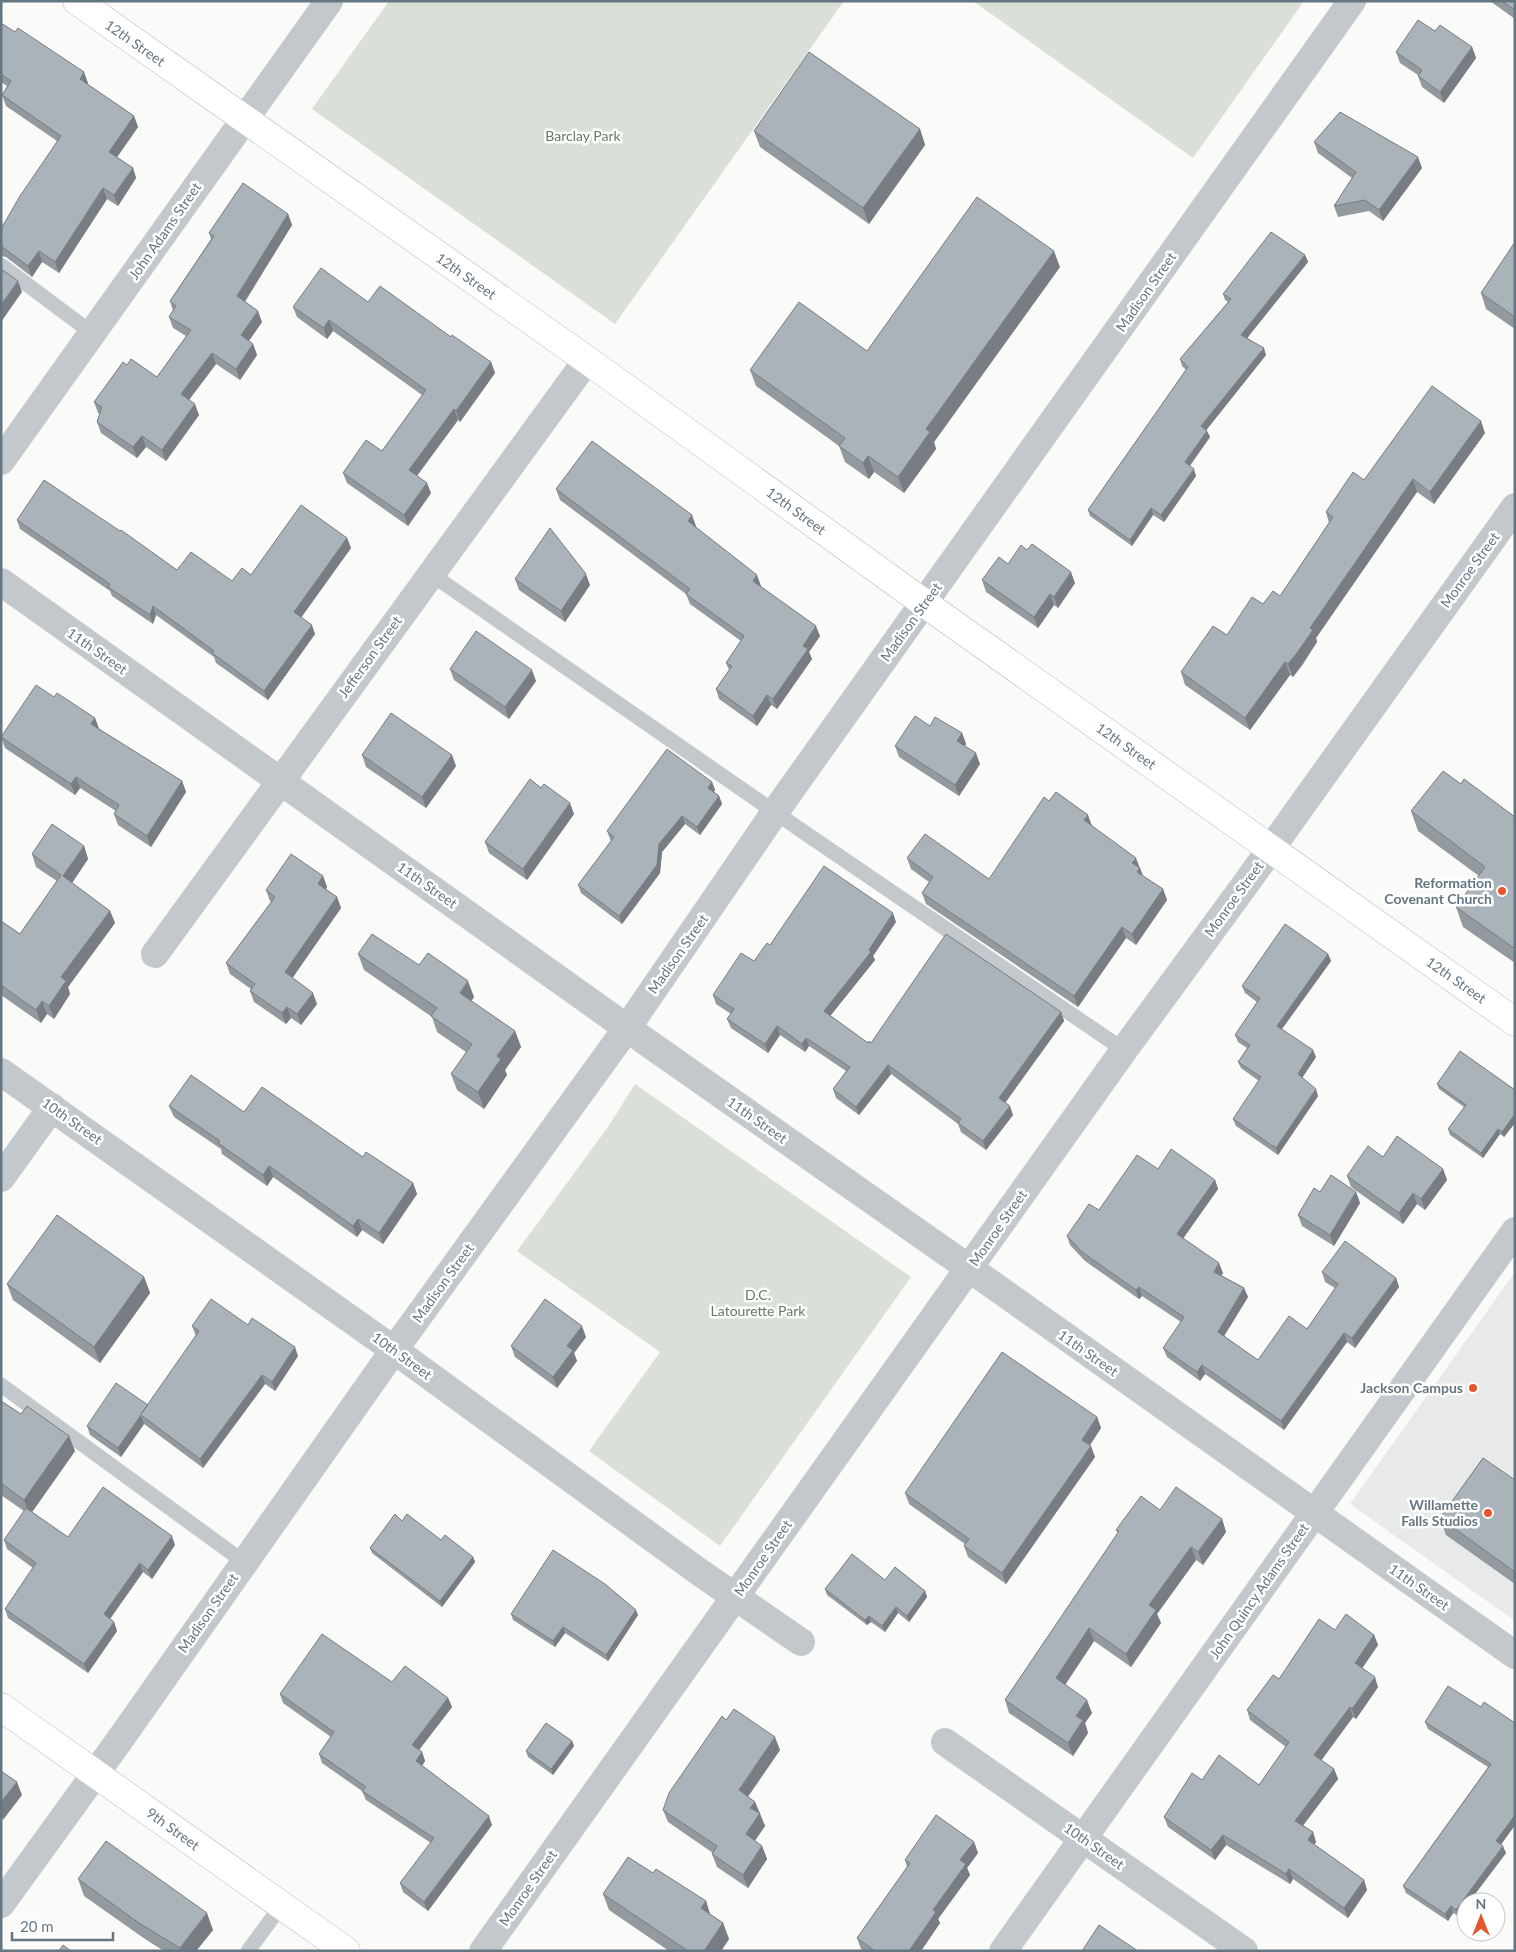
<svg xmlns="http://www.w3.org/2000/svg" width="1516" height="1952" viewBox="0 0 1516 1952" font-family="Lato,sans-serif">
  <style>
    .built { fill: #e8e9e9 }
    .green { fill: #dadfd7 }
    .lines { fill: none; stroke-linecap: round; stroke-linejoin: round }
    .secondary-casing { stroke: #b3babf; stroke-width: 29 }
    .lane { stroke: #c3c8cc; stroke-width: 15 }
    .street { stroke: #c3c8cc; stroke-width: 28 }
    .secondary { stroke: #fff; stroke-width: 28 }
    .wall { fill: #929a9f }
    .shaded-wall { fill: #777d82 }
    .building { fill: #aab3b9; stroke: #777d82 }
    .poi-dot { fill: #e4572e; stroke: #fff; stroke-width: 2 }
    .labels { text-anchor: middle; stroke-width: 5; stroke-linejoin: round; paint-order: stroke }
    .street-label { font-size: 14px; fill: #657683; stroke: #fff }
    .park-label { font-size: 14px; fill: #687a64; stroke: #fff }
    .poi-label { font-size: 14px; font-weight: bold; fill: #657683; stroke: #fff; text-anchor: end }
  </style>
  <rect width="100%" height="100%" fill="#fafaf8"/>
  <!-- built -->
  <path class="built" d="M 1515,1272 L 1515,1621 L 1350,1504 Z"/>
  <!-- green -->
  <g class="green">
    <path d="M 389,1 L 844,1 L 615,324 L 312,109 Z"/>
    <path d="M 973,1 L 1304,1 L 1193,158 Z"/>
    <path d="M 635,1084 L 911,1277 L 720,1546 L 589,1451 L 660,1352 L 517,1251 L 608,1127 Z"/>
  </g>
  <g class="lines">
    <!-- secondary casing -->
    <g class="secondary-casing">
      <g id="secondary">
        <path d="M 77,1 L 587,360 L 924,603 L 1515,1022"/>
        <path d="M 1,1707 L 346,1951"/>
      </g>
    </g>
    <!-- lane -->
    <g class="lane">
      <path d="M 1,265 L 92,333"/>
      <path d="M 431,574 L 808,835 L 1124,1050"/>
      <path d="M 1,1385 L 244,1562"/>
      <path d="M 248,1951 L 281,1906"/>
    </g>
    <!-- street -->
    <g class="street">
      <path d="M 1,461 L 329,1"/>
      <path d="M 1,582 L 655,1048 L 1000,1290 L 1515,1655"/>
      <path d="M 155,954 L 587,360"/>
      <path d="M 1,1072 L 394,1350 L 702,1574 L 801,1642"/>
      <path d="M 1,1178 L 52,1107"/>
      <path d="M 945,1742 L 1244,1951"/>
      <path d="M 1,1904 L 119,1741 L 394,1350 L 627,1028 L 775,812 L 1352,1"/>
      <path d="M 483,1951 L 1124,1050 L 1247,882 L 1515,507"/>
      <path d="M 1003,1951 L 1515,1231"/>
    </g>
    <!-- secondary -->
    <use href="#secondary" class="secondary"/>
  </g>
  <!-- wall -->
  <g class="wall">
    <path d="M 1490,1 L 1515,1 L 1515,19 Z"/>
    <path d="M 1,23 L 88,83 L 87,84 L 134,116 L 138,127 L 117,157 L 133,168 L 136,178 L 118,206 L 107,199 L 59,273 L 42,262 L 32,277 L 6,257 L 1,256 L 1,229 L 57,141 L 6,106 L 2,95 L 7,86 L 1,82 Z"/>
    <path d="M 1435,31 L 1472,47 L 1476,58 L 1444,103 L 1422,87 L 1418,76 L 1418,75 L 1400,63 L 1396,52 Z"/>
    <path d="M 920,129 L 925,145 L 869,224 L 760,147 L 754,131 Z"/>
    <path d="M 1314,142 L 1422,168 L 1383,221 L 1369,211 L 1338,217 L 1334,206 L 1352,178 L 1318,153 Z"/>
    <path d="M 288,214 L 292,225 L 245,302 L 262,322 L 249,341 L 253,344 L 257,355 L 240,380 L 216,364 L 189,400 L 199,415 L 166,461 L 146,447 L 137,458 L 101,433 L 97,422 L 100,414 L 98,413 L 94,402 L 127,365 L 157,377 L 186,336 L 173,328 L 169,317 L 173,311 L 170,301 L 211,239 L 209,233 Z"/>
    <path d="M 1515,242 L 1515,329 L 1486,309 L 1481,293 Z"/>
    <path d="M 1305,255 L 1308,262 L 1247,338 L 1266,355 L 1206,430 L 1210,437 L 1190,466 L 1196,476 L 1164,522 L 1153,515 L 1132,546 L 1090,516 L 1088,510 L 1186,370 L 1182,366 L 1180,359 L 1228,302 L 1225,300 L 1223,294 Z"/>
    <path d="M 1060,267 L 934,442 L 936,449 L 904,493 L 874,472 L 869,479 L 845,462 L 839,446 L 756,386 L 750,370 L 867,351 Z"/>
    <path d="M 368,302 L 451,337 L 491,362 L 495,373 L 460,422 L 458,420 L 417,476 L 431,493 L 408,526 L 347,483 L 343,473 L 382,451 L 422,395 L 333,331 L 327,339 L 297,317 L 293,307 Z"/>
    <path d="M 1485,433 L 1434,504 L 1417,492 L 1316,638 L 1317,642 L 1302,666 L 1293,677 L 1290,675 L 1250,730 L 1185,685 L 1181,672 L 1227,635 L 1263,604 L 1280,596 L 1329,523 L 1326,512 L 1364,480 Z"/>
    <path d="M 556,489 L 696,526 L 695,526 L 761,586 L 760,587 L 820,636 L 809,652 L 812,659 L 777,709 L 771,705 L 757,726 L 719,699 L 716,689 L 729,670 L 726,663 L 741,641 L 690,604 L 686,594 L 560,500 Z"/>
    <path d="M 17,520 L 120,531 L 177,570 L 232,581 L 347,538 L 351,548 L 301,617 L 315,634 L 268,700 L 216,663 L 214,657 L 156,615 L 153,624 L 112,596 L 110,591 L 20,529 Z"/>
    <path d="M 515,579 L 590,585 L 565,622 L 519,590 Z"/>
    <path d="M 982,580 L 1075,583 L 1058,608 L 1054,605 L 1038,628 L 986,592 Z"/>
    <path d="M 450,669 L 536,681 L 509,719 L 454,680 Z"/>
    <path d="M 54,697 L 95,718 L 99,729 L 182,781 L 186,792 L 151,847 L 118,825 L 114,814 L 116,811 L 80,788 L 75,795 L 5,748 L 1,737 Z"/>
    <path d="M 930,726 L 962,733 L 966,744 L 965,746 L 980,764 L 959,796 L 899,757 L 895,746 Z"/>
    <path d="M 362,755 L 456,766 L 426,808 L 366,767 Z"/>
    <path d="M 712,782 L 715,790 L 714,792 L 719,796 L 722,804 L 700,835 L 685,824 L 662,852 L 660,873 L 622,924 L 581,893 L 578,885 L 611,841 L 610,839 L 607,831 Z"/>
    <path d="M 1461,784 L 1515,817 L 1515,963 L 1463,927 L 1456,907 L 1479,876 L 1418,831 L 1411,811 Z"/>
    <path d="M 541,788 L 574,814 L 527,880 L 489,853 L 485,842 Z"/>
    <path d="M 1049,801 L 1092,826 L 1140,868 L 1143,876 L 1163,889 L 1167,900 L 1136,945 L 1126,938 L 1078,1007 L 926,904 L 922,893 L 929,882 L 911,869 L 907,858 L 989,879 Z"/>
    <path d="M 84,846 L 88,859 L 72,883 L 110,911 L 115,923 L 68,987 L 70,994 L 54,1019 L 47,1014 L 41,1023 L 1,995 L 1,921 L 20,934 L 57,881 L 36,867 L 32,854 Z"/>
    <path d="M 323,876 L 327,887 L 326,889 L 337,897 L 341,908 L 292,978 L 317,1004 L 301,1025 L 291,1018 L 286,1024 L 254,1002 L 250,991 L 251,989 L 230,974 L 226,963 L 271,902 L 270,901 L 266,890 Z"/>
    <path d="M 896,922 L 873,956 L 875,960 L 830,1016 L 868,1043 L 871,1043 L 1061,1012 L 1064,1021 L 1005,1103 L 1013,1115 L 986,1150 L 961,1132 L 958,1124 L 891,1074 L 859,1115 L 836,1098 L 833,1089 L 846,1071 L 809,1046 L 805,1052 L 780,1035 L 768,1053 L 731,1028 L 727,1019 L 731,1014 L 716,1004 L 713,995 L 754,961 L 770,945 Z"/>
    <path d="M 358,954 L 419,965 L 474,997 L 471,1001 L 515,1031 L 521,1047 L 505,1070 L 507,1075 L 484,1109 L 457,1090 L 451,1074 L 466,1052 L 437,1032 L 432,1017 L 364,970 Z"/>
    <path d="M 1328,954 L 1331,961 L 1282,1029 L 1316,1057 L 1302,1078 L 1318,1096 L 1278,1155 L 1236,1126 L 1233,1119 L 1259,1081 L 1241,1068 L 1238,1062 L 1247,1048 L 1238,1042 L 1235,1035 L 1257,1002 L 1245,993 L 1242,986 Z"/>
    <path d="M 1437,1084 L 1515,1090 L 1515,1123 L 1504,1137 L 1500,1134 L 1483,1158 L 1450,1135 L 1448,1129 L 1464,1107 L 1439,1089 Z"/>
    <path d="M 169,1106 L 244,1112 L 363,1157 L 413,1183 L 417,1194 L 383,1244 L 362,1230 L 357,1237 L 273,1177 L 267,1186 L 222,1154 L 221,1149 L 174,1117 Z"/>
    <path d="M 1383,1157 L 1443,1169 L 1447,1180 L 1425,1210 L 1417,1204 L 1403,1224 L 1351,1187 L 1347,1176 Z"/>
    <path d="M 1158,1169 L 1215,1180 L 1218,1189 L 1183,1238 L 1223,1273 L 1221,1275 L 1244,1288 L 1248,1297 L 1224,1336 L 1258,1360 L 1307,1329 L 1335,1288 L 1325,1282 L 1322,1272 L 1396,1278 L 1399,1287 L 1355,1348 L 1347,1342 L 1284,1430 L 1205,1374 L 1200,1381 L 1167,1357 L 1163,1348 L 1181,1322 L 1142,1296 L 1139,1299 L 1085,1261 L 1070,1245 L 1067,1236 L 1099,1210 Z"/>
    <path d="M 1320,1192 L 1356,1192 L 1360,1203 L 1334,1246 L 1302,1226 L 1298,1215 Z"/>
    <path d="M 144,1277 L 150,1293 L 100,1363 L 13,1300 L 7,1284 Z"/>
    <path d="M 248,1325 L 298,1356 L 275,1391 L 265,1384 L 203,1468 L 144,1424 L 121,1457 L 90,1435 L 87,1426 L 148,1405 L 196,1336 L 192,1326 Z"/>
    <path d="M 586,1337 L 574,1353 L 577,1361 L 557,1388 L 515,1357 L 511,1346 Z"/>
    <path d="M 1,1401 L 75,1451 L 32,1512 L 68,1537 L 175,1545 L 152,1579 L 143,1572 L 110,1619 L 114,1622 L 117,1631 L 88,1673 L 8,1618 L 5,1609 L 33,1568 L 7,1549 L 4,1540 L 24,1511 L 1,1495 Z"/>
    <path d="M 1097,1417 L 1101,1428 L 1090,1445 L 1095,1457 L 1006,1584 L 968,1557 L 964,1546 L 965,1544 L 909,1504 L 905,1493 Z"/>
    <path d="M 1515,1480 L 1515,1584 L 1446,1535 L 1440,1518 Z"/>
    <path d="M 1160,1510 L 1222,1519 L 1226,1532 L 1203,1565 L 1196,1560 L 1157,1614 L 1161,1623 L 1131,1667 L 1094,1641 L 1065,1685 L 1092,1713 L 1085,1723 L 1088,1733 L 1073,1756 L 1009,1713 L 1005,1700 L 1118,1533 L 1116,1530 Z"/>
    <path d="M 402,1521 L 473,1557 L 475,1562 L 442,1607 L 372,1553 L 370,1548 Z"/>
    <path d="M 885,1580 L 925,1591 L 927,1597 L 909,1622 L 898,1613 L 885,1632 L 871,1622 L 867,1625 L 827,1595 L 825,1589 Z"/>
    <path d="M 511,1614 L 638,1615 L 608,1661 L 565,1633 L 555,1647 L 513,1620 Z"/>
    <path d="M 1335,1630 L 1374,1635 L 1378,1645 L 1362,1668 L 1378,1687 L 1356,1719 L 1353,1717 L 1321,1760 L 1334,1769 L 1338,1779 L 1303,1825 L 1313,1832 L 1316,1842 L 1314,1844 L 1364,1880 L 1367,1890 L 1348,1918 L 1293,1879 L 1290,1884 L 1226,1845 L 1215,1860 L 1168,1827 L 1164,1817 L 1202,1780 L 1259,1785 L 1286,1747 L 1250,1720 L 1247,1710 L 1279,1679 Z"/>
    <path d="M 392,1682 L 448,1698 L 452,1707 L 419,1750 L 422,1752 L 425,1761 L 422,1766 L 492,1825 L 428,1911 L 403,1892 L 400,1883 L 431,1843 L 366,1800 L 362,1791 L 322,1763 L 319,1754 L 331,1737 L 283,1703 L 280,1694 Z"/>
    <path d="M 1481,1707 L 1515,1723 L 1515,1825 L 1501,1845 L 1506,1853 L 1469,1902 L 1466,1902 L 1466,1906 L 1459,1916 L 1453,1913 L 1448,1921 L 1406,1893 L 1403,1886 L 1488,1767 L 1428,1729 L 1425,1722 Z"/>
    <path d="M 726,1720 L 780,1750 L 748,1797 L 755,1802 L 765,1826 L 755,1841 L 762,1846 L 767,1859 L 748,1888 L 717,1867 L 712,1854 L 713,1853 L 668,1822 L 663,1810 Z"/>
    <path d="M 572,1741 L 574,1746 L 553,1775 L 528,1757 L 526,1751 Z"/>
    <path d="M 974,1842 L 978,1853 L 967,1868 L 970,1875 L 938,1919 L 940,1923 L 921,1951 L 864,1951 L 861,1949 L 857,1938 L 907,1867 L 905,1860 Z"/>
    <path d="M 653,1873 L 706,1901 L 710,1914 L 723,1923 L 729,1939 L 721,1951 L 669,1951 L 609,1910 L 603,1894 Z"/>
    <path d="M 78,1879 L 213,1930 L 196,1951 L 164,1951 L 145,1939 L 84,1896 Z"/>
  </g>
  <!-- shaded-wall -->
  <g class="shaded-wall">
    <path d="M 1472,47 L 1476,58 L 1444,103 L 1440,92 Z"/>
    <path d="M 84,72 L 88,83 L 83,90 L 80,79 Z"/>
    <path d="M 134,116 L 138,127 L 113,163 L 109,152 Z"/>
    <path d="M 920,129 L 925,145 L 869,224 L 863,208 Z"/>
    <path d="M 1418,157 L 1422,168 L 1383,221 L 1379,210 Z"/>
    <path d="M 133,168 L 136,178 L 118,206 L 114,195 Z"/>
    <path d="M 103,188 L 107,199 L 59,273 L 55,262 Z"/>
    <path d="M 288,214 L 292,225 L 241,307 L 237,296 Z"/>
    <path d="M 39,251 L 42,262 L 32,277 L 28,266 Z"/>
    <path d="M 1054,251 L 1060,267 L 934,442 L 936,449 L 904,493 L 898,477 L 926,429 Z"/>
    <path d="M 1305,255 L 1308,262 L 1244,342 L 1241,335 Z"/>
    <path d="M 18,281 L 22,292 L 1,322 L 1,305 Z"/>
    <path d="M 258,311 L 262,322 L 245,346 L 241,335 Z"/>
    <path d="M 329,320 L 333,331 L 327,339 L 324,328 Z"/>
    <path d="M 253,344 L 257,355 L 240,380 L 236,369 Z"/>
    <path d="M 1264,348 L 1266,355 L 1204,433 L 1201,426 Z"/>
    <path d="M 212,353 L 216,364 L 185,405 L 181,394 Z"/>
    <path d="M 491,362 L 495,373 L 460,422 L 456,411 Z"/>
    <path d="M 195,404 L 199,415 L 166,461 L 162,450 Z"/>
    <path d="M 454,409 L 458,420 L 413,481 L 409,470 Z"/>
    <path d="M 1481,421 L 1485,433 L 1434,504 L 1430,492 Z"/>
    <path d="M 1207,431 L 1210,437 L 1187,469 L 1185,462 Z"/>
    <path d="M 142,436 L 146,447 L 137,458 L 133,447 Z"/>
    <path d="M 868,456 L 874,472 L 869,479 L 863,463 Z"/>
    <path d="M 1194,469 L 1196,476 L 1164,522 L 1161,515 Z"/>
    <path d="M 1413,479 L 1417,492 L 1316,638 L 1317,642 L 1293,677 L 1288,664 L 1310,628 Z"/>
    <path d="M 427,483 L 431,493 L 408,526 L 404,515 Z"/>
    <path d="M 1151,508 L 1153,515 L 1132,546 L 1130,540 Z"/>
    <path d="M 692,515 L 696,526 L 692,531 L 688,521 Z"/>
    <path d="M 347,538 L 351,548 L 298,622 L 294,612 Z"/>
    <path d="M 1071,572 L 1075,583 L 1058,608 L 1054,597 Z"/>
    <path d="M 586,574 L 590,585 L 565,622 L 561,611 Z"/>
    <path d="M 757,575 L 761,586 L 756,592 L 753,581 Z"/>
    <path d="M 1050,594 L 1054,605 L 1038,628 L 1034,617 Z"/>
    <path d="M 153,606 L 156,615 L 153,624 L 150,615 Z"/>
    <path d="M 312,625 L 315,634 L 268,700 L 264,691 Z"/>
    <path d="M 816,626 L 820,636 L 809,652 L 812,659 L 777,709 L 773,699 L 803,646 Z"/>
    <path d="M 1285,662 L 1290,675 L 1250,730 L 1245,718 Z"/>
    <path d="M 532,670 L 536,681 L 509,719 L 505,707 Z"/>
    <path d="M 767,695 L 771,705 L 757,726 L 753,716 Z"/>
    <path d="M 95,718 L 99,729 L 91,724 Z"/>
    <path d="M 962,733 L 966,744 L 961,752 L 957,741 Z"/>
    <path d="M 976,753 L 980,764 L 959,796 L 955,785 Z"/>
    <path d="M 452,755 L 456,766 L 426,808 L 422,797 Z"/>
    <path d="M 76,777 L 80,788 L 75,795 L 71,784 Z"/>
    <path d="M 182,781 L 186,792 L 151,847 L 147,836 Z"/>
    <path d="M 712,782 L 715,790 L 711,796 L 708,788 Z"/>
    <path d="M 719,796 L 722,804 L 700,835 L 697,827 Z"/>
    <path d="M 570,803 L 574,814 L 527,880 L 523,869 Z"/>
    <path d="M 1088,815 L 1092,826 L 1084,820 Z"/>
    <path d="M 682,816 L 685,824 L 662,852 L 660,873 L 622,924 L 619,916 L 659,844 Z"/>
    <path d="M 84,846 L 88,859 L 68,889 L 63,876 Z"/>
    <path d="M 1136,858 L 1144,879 L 1141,883 L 1132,863 Z"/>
    <path d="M 323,876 L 327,887 L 322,895 L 318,884 Z"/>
    <path d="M 1163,889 L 1167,900 L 1136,945 L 1132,934 Z"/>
    <path d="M 337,897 L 341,908 L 289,983 L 285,972 Z"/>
    <path d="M 110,911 L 115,923 L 68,987 L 70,994 L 54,1019 L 49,1006 L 61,977 Z"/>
    <path d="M 893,913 L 896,922 L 873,956 L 875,960 L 827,1020 L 824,1011 L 869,950 Z"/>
    <path d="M 1122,927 L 1126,938 L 1078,1007 L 1074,996 Z"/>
    <path d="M 1328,954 L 1331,961 L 1279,1033 L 1277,1026 Z"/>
    <path d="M 468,981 L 474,997 L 466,1009 L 460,993 Z"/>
    <path d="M 313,993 L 317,1004 L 301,1025 L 297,1014 Z"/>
    <path d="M 42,1001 L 47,1014 L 41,1023 L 36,1010 Z"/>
    <path d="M 287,1007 L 291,1018 L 286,1024 L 282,1013 Z"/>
    <path d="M 1061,1012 L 1064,1021 L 1002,1107 L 999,1098 Z"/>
    <path d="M 777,1026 L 780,1035 L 768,1053 L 765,1044 Z"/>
    <path d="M 515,1031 L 521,1047 L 505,1070 L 507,1075 L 484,1109 L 478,1092 L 497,1056 Z"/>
    <path d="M 806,1038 L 809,1046 L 805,1052 L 802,1044 Z"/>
    <path d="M 1313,1050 L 1316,1057 L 1300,1081 L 1298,1074 Z"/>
    <path d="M 888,1065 L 891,1074 L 859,1115 L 856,1107 Z"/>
    <path d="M 1316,1089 L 1318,1096 L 1278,1155 L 1276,1148 Z"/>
    <path d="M 1010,1106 L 1013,1115 L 986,1150 L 983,1141 Z"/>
    <path d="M 1515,1114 L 1515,1123 L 1504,1137 L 1502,1132 Z"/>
    <path d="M 1498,1129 L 1500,1134 L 1483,1158 L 1481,1153 Z"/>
    <path d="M 269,1166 L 273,1177 L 267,1186 L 263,1175 Z"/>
    <path d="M 1443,1169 L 1447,1180 L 1425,1210 L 1421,1199 Z"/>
    <path d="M 1215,1180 L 1218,1189 L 1180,1243 L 1177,1234 Z"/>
    <path d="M 413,1183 L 417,1194 L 383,1244 L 379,1233 Z"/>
    <path d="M 1356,1192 L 1360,1203 L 1334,1246 L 1330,1235 Z"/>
    <path d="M 1413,1193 L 1417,1204 L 1403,1224 L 1399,1213 Z"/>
    <path d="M 358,1219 L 362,1230 L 357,1237 L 353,1226 Z"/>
    <path d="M 1219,1263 L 1223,1273 L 1217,1281 L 1214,1272 Z"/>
    <path d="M 144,1277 L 150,1293 L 100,1363 L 94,1347 Z"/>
    <path d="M 1396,1278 L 1399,1287 L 1355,1348 L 1352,1338 Z"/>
    <path d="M 1139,1287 L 1142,1296 L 1139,1299 L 1136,1290 Z"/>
    <path d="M 1244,1288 L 1248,1297 L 1221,1341 L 1218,1332 Z"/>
    <path d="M 582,1326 L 586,1337 L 574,1353 L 577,1361 L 557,1388 L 553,1377 L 567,1346 Z"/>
    <path d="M 1344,1333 L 1347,1342 L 1284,1430 L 1281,1421 Z"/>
    <path d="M 295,1347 L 298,1356 L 275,1391 L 272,1382 Z"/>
    <path d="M 1202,1365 L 1205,1374 L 1200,1381 L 1197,1372 Z"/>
    <path d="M 262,1375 L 265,1384 L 203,1468 L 200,1459 Z"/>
    <path d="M 141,1415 L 144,1424 L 121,1457 L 118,1448 Z"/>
    <path d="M 1097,1417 L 1101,1428 L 1086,1451 L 1082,1440 Z"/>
    <path d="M 69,1436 L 75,1451 L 30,1515 L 24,1500 Z"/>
    <path d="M 1091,1446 L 1095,1457 L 1006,1584 L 1002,1573 Z"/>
    <path d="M 1222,1519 L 1226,1532 L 1203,1565 L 1198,1552 Z"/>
    <path d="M 172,1536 L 175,1545 L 152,1579 L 148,1570 Z"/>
    <path d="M 1191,1547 L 1196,1560 L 1157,1614 L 1161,1623 L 1131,1667 L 1126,1654 L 1149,1605 Z"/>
    <path d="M 473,1557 L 475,1562 L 442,1607 L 440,1601 Z"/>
    <path d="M 140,1563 L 143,1572 L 107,1623 L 104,1614 Z"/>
    <path d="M 925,1591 L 927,1597 L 909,1622 L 907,1616 Z"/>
    <path d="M 896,1607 L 898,1613 L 885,1632 L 882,1626 Z"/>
    <path d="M 636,1610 L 638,1615 L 608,1661 L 606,1655 Z"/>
    <path d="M 869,1616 L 871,1622 L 867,1625 L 865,1620 Z"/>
    <path d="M 114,1622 L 117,1631 L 88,1673 L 84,1664 Z"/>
    <path d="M 563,1627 L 565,1633 L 555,1647 L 553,1641 Z"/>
    <path d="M 1089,1628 L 1094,1641 L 1061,1691 L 1056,1678 Z"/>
    <path d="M 1374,1635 L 1378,1645 L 1359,1673 L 1355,1663 Z"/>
    <path d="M 1375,1677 L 1378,1687 L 1356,1719 L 1352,1709 Z"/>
    <path d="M 448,1698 L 452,1707 L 415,1755 L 412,1745 Z"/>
    <path d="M 1087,1700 L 1092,1713 L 1085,1723 L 1088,1733 L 1073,1756 L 1068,1743 L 1076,1716 Z"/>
    <path d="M 1350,1707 L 1353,1717 L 1318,1765 L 1314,1755 Z"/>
    <path d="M 775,1737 L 780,1750 L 743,1803 L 739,1790 Z"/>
    <path d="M 572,1741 L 574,1746 L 553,1775 L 551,1769 Z"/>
    <path d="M 422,1752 L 425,1761 L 419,1770 L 416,1761 Z"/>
    <path d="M 1334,1769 L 1338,1779 L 1299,1831 L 1295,1821 Z"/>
    <path d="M 17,1782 L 22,1795 L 3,1820 L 1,1815 L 1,1802 Z"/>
    <path d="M 755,1802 L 765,1826 L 750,1847 L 746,1834 L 750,1808 Z"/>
    <path d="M 1515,1815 L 1515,1825 L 1498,1848 L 1496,1841 Z"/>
    <path d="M 489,1816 L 492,1825 L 428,1911 L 424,1902 Z"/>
    <path d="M 1313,1832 L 1316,1842 L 1311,1850 L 1308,1840 Z"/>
    <path d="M 1223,1835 L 1226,1845 L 1215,1860 L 1211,1850 Z"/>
    <path d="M 974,1842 L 978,1853 L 967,1868 L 970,1875 L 938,1919 L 940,1923 L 921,1951 L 909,1951 L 960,1860 Z"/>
    <path d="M 762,1846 L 767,1859 L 748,1888 L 743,1875 Z"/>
    <path d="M 1503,1846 L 1506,1853 L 1469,1902 L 1466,1902 L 1466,1906 L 1459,1916 L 1456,1910 Z"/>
    <path d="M 1289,1869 L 1293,1879 L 1290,1884 L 1286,1874 Z"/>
    <path d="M 1364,1880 L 1367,1890 L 1348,1918 L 1344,1908 Z"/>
    <path d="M 706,1901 L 711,1918 L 701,1908 Z"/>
    <path d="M 1451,1906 L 1453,1913 L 1448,1921 L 1445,1914 Z"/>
    <path d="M 207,1913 L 213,1930 L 196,1951 L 181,1951 L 180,1948 Z"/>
    <path d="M 723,1923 L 729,1939 L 721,1951 L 704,1951 Z"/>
  </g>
  <!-- building -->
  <g class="building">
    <path d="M 1502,1 L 1515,1 L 1515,10 Z"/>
    <path d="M 1418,20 L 1435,31 L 1440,25 L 1472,47 L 1440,92 L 1418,76 L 1422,70 L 1396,52 Z"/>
    <path d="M 1,23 L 15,32 L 18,28 L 84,72 L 80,79 L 134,116 L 109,152 L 133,168 L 114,195 L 103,188 L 55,262 L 39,251 L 28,266 L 1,246 L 1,229 L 20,196 L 61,136 L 2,95 L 11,81 L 1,74 Z"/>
    <path d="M 809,52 L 920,129 L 863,208 L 754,131 Z"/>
    <path d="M 1340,112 L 1418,157 L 1379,210 L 1365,200 L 1334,206 L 1356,172 L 1314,142 Z"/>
    <path d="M 243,183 L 288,214 L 237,296 L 258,311 L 241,335 L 253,344 L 236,369 L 212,353 L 181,394 L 195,404 L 162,450 L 142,436 L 133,447 L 97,422 L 102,407 L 94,402 L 123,362 L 127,365 L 131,359 L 157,377 L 191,330 L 169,317 L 176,306 L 170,301 L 214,236 L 209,233 Z"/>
    <path d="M 977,197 L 1054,251 L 926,429 L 930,432 L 898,477 L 868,456 L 863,463 L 839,446 L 845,438 L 750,370 L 799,302 L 867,351 Z"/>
    <path d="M 1271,232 L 1305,255 L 1241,335 L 1264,348 L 1201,426 L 1207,431 L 1185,462 L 1194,469 L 1161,515 L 1151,508 L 1130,540 L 1088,510 L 1188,367 L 1180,359 L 1231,299 L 1223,294 Z"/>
    <path d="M 1515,242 L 1515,317 L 1481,293 Z"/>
    <path d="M 321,268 L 368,302 L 380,286 L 451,337 L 452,335 L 491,362 L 456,411 L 454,409 L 409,470 L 427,483 L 404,515 L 343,473 L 366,440 L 382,451 L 426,390 L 329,320 L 324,328 L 293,307 Z"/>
    <path d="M 1,269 L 18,281 L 1,305 Z"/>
    <path d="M 1432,386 L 1481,421 L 1430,492 L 1413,479 L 1310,628 L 1313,630 L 1297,653 L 1288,664 L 1285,662 L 1245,718 L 1181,672 L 1213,626 L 1227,635 L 1252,597 L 1263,604 L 1273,591 L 1280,596 L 1333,517 L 1326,512 L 1353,472 L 1364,480 Z"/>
    <path d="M 592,441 L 692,515 L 688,521 L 757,575 L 753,581 L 816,626 L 803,646 L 808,649 L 773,699 L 767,695 L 753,716 L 716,689 L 732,666 L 726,663 L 744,636 L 686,594 L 690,589 L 556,489 Z"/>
    <path d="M 44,480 L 120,531 L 121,530 L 177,570 L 191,552 L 232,581 L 242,568 L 251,575 L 301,505 L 347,538 L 294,612 L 312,625 L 264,691 L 212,653 L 214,651 L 153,606 L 150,615 L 108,587 L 110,584 L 17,520 Z"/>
    <path d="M 550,528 L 586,574 L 561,611 L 515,579 Z"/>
    <path d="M 1032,544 L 1071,572 L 1054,597 L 1050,594 L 1034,617 L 982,580 L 999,557 L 1008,564 L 1021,545 L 1027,550 Z"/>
    <path d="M 476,631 L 532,670 L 505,707 L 450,669 Z"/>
    <path d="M 36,685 L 54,697 L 57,693 L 95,718 L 91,724 L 182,781 L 147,836 L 114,814 L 119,805 L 76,777 L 71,784 L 1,737 Z"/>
    <path d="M 391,713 L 452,755 L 422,797 L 362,755 Z"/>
    <path d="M 915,716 L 930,726 L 935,717 L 962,733 L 957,741 L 976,753 L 955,785 L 895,746 Z"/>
    <path d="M 667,749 L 712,782 L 708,788 L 719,796 L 697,827 L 682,816 L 659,844 L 657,865 L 619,916 L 578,885 L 614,837 L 607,831 Z"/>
    <path d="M 1443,771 L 1461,784 L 1464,779 L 1515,817 L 1515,947 L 1514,948 L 1456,907 L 1485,867 L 1411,811 Z"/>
    <path d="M 530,779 L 541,788 L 544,784 L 570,803 L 523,869 L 485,842 Z"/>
    <path d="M 1056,792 L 1088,815 L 1084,820 L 1136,858 L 1132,863 L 1140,868 L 1137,872 L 1163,889 L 1132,934 L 1122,927 L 1074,996 L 922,893 L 933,877 L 907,858 L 925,834 L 989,879 L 1044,797 L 1049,801 Z"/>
    <path d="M 52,824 L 84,846 L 63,876 L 110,911 L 61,977 L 66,981 L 49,1006 L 42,1001 L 36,1010 L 1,985 L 1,921 L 20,934 L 61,875 L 32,854 Z"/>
    <path d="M 291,854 L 323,876 L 318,884 L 337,897 L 285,972 L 313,993 L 297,1014 L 287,1007 L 282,1013 L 250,991 L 255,984 L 226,963 L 275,897 L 266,890 Z"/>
    <path d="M 824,866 L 893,913 L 869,950 L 871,952 L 824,1011 L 868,1043 L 869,1041 L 871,1043 L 946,934 L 1061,1012 L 999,1098 L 1010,1106 L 983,1141 L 958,1123 L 961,1119 L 888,1065 L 856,1107 L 833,1089 L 850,1067 L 806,1038 L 802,1044 L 777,1026 L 765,1044 L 727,1019 L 734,1009 L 713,995 L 741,953 L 754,961 L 767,943 L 770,945 Z"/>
    <path d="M 1285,924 L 1328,954 L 1277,1026 L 1313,1050 L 1298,1074 L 1316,1089 L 1276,1148 L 1233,1119 L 1261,1077 L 1238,1062 L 1250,1045 L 1235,1035 L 1260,998 L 1242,986 Z"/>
    <path d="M 372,934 L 419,965 L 428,953 L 468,981 L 460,993 L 515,1031 L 497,1056 L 501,1059 L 478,1092 L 451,1074 L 472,1044 L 431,1016 L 437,1008 L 358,954 Z"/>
    <path d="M 1460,1051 L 1515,1090 L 1515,1114 L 1502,1132 L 1498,1129 L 1481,1153 L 1448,1129 L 1466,1105 L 1437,1084 Z"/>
    <path d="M 191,1075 L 244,1112 L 262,1087 L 363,1157 L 366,1152 L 413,1183 L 379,1233 L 358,1219 L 353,1226 L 269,1166 L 263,1175 L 218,1143 L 220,1141 L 169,1106 Z"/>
    <path d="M 1397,1136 L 1443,1169 L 1421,1199 L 1413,1193 L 1399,1213 L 1347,1176 L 1368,1146 L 1383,1157 Z"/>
    <path d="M 1171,1149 L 1215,1180 L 1177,1234 L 1219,1263 L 1214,1272 L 1244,1288 L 1218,1332 L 1258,1360 L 1289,1316 L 1307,1329 L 1338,1284 L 1322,1272 L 1345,1241 L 1396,1278 L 1352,1338 L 1344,1333 L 1281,1421 L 1202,1365 L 1197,1372 L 1163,1348 L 1184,1317 L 1139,1287 L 1136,1290 L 1082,1252 L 1067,1236 L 1089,1204 L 1099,1210 L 1137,1155 L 1158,1169 Z"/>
    <path d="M 1331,1175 L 1356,1192 L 1330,1235 L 1298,1215 L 1314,1188 L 1320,1192 Z"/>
    <path d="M 57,1215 L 144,1277 L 94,1347 L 7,1284 Z"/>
    <path d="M 211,1299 L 248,1325 L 252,1318 L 295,1347 L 272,1382 L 262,1375 L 200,1459 L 141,1415 L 118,1448 L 87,1426 L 116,1383 L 148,1405 L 141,1414 L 199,1331 L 192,1326 Z"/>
    <path d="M 545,1299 L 582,1326 L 567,1346 L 573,1350 L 553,1377 L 511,1346 Z"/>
    <path d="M 1002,1352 L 1097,1417 L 1082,1440 L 1091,1446 L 1002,1573 L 964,1546 L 969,1539 L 905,1493 Z"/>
    <path d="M 1,1401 L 21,1414 L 27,1406 L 69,1436 L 24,1500 L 1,1483 Z"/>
    <path d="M 1483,1458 L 1515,1480 L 1515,1572 L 1440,1518 Z"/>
    <path d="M 103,1487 L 172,1536 L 148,1570 L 140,1563 L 104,1614 L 114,1622 L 84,1664 L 5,1609 L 36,1563 L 4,1540 L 26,1508 L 68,1537 Z"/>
    <path d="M 1176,1487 L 1222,1519 L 1198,1552 L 1191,1547 L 1149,1605 L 1156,1610 L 1126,1654 L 1089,1628 L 1056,1678 L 1087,1700 L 1076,1716 L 1083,1720 L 1068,1743 L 1005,1700 L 1119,1531 L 1116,1530 L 1141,1496 L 1160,1510 Z"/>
    <path d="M 395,1514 L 402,1521 L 407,1514 L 441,1540 L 445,1535 L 473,1557 L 440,1601 L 370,1548 Z"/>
    <path d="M 553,1550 L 605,1584 L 636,1610 L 606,1655 L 563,1627 L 553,1641 L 511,1614 Z"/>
    <path d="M 852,1554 L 885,1580 L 895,1567 L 925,1591 L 907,1616 L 896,1607 L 882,1626 L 869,1616 L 865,1620 L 825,1589 Z"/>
    <path d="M 1346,1614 L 1374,1635 L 1355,1663 L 1375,1677 L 1352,1709 L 1350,1707 L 1314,1755 L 1334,1769 L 1295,1821 L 1313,1832 L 1308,1840 L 1364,1880 L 1344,1908 L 1289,1869 L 1286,1874 L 1223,1835 L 1211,1850 L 1164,1817 L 1192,1773 L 1202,1780 L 1219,1755 L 1259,1785 L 1289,1742 L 1247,1710 L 1273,1675 L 1279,1679 L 1319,1619 L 1335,1630 Z"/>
    <path d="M 322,1634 L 392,1682 L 405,1666 L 448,1698 L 412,1745 L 422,1752 L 416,1761 L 489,1816 L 424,1902 L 400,1883 L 434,1838 L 362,1791 L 366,1787 L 319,1754 L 334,1732 L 280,1694 Z"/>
    <path d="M 1448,1686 L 1481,1707 L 1484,1702 L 1515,1723 L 1515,1815 L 1496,1841 L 1503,1846 L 1456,1910 L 1451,1906 L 1445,1914 L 1403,1886 L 1491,1764 L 1425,1722 Z"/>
    <path d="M 734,1709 L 775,1737 L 739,1790 L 755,1802 L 750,1808 L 760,1813 L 746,1834 L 762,1846 L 743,1875 L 712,1854 L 717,1846 L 663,1810 L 669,1793 L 722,1716 L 726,1720 Z"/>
    <path d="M 546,1723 L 572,1741 L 551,1769 L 526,1751 Z"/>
    <path d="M 1,1771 L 17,1782 L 1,1802 Z"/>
    <path d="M 936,1815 L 974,1842 L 960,1860 L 966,1864 L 933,1910 L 936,1912 L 909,1951 L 875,1951 L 857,1938 L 910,1863 L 905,1860 Z"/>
    <path d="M 106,1841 L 207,1913 L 180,1948 L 139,1923 L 78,1879 Z"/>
    <path d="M 628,1857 L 653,1873 L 656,1869 L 706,1901 L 701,1908 L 723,1923 L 704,1951 L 688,1951 L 603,1894 Z"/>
    <path d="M 1099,1925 L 1138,1951 L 1082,1951 Z"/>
    <path d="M 63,1945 L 71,1951 L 59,1951 Z"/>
  </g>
  <!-- markers -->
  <g class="poi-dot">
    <circle cx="1502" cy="891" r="5"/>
    <circle cx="1473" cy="1388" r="5"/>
    <circle cx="1488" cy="1513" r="5"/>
  </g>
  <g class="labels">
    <!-- street labels -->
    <g class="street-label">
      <text transform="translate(135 43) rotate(35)" y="5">12th Street</text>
      <text transform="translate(165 231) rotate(-55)" y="5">John Adams Street</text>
      <text transform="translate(466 276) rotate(35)" y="5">12th Street</text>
      <text transform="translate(1146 292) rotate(-55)" y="5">Madison Street</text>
      <text transform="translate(796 511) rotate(36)" y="5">12th Street</text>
      <text transform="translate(1470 570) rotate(-54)" y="5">Monroe Street</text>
      <text transform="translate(911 622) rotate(-54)" y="5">Madison Street</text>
      <text transform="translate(97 651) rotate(35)" y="5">11th Street</text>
      <text transform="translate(370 657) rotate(-54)" y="5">Jefferson Street</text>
      <text transform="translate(1126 746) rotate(35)" y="5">12th Street</text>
      <text transform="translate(427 885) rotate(35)" y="5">11th Street</text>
      <text transform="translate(1234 899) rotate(-54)" y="5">Monroe Street</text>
      <text transform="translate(678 954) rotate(-55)" y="5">Madison Street</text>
      <text transform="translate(1456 980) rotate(35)" y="5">12th Street</text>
      <text transform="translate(757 1120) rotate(35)" y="5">11th Street</text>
      <text transform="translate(72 1121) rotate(35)" y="5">10th Street</text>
      <text transform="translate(998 1228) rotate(-55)" y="5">Monroe Street</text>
      <text transform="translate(443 1283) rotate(-54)" y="5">Madison Street</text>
      <text transform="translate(1088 1353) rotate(35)" y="5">11th Street</text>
      <text transform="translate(402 1356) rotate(36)" y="5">10th Street</text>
      <text transform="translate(763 1558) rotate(-55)" y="5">Monroe Street</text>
      <text transform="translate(1419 1587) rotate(35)" y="5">11th Street</text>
      <text transform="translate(1259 1591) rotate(-55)" y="5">John Quincy Adams Street</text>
      <text transform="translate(208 1613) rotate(-55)" y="5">Madison Street</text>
      <text transform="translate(173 1829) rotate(36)" y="5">9th Street</text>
      <text transform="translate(1094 1846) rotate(35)" y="5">10th Street</text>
      <text transform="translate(528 1888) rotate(-55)" y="5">Monroe Street</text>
    </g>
    <!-- park labels -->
    <g class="park-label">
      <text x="583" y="141">Barclay Park</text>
      <text x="758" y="1300">D.C.<tspan x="758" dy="16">Latourette Park</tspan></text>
    </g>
    <!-- poi labels -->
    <g class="poi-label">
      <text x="1492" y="888">Reformation<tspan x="1492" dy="16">Covenant Church</tspan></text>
      <text x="1463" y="1393">Jackson Campus</text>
      <text x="1478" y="1510">Willamette<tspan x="1478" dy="16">Falls Studios</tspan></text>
    </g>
  </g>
  <!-- border -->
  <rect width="1516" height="1952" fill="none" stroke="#657683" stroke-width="5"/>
  <!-- north arrow -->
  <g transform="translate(1481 1917)"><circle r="24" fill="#ffffff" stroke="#c1c8cd"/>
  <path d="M0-4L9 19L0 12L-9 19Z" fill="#e4572e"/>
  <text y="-8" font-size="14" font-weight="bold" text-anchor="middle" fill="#657683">N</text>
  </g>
  <!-- scale -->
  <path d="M12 1932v8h101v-8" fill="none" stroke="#657683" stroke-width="2.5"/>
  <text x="20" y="1932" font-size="15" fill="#657683" stroke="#ffffff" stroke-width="4" paint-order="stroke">20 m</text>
</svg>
